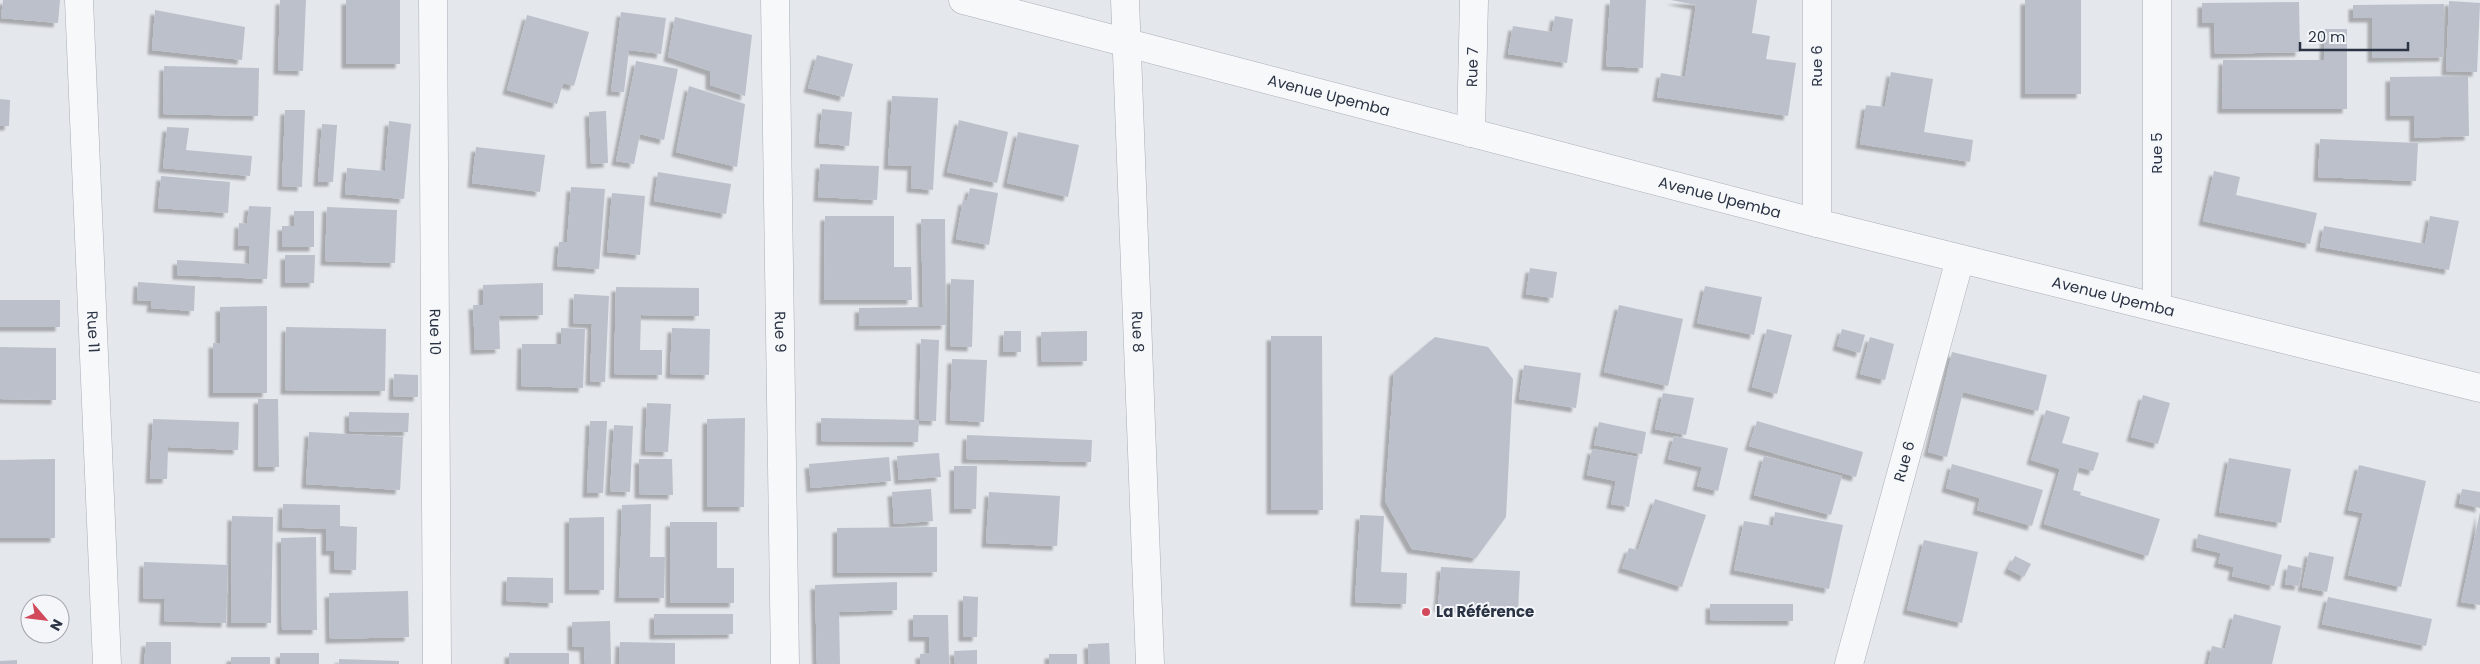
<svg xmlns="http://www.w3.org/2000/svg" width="2480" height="664" viewBox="0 0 2480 664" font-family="Poppins,sans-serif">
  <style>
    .building { fill: #bbc0ca; filter: url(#shadow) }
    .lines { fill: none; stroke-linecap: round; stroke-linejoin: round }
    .minor-casing { stroke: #a9aeb7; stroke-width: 29 }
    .tertiary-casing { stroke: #a9aeb7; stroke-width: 29 }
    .minor { stroke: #f7f8fa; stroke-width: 28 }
    .tertiary { stroke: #f7f8fa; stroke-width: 28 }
    .poi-dot { fill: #d1495b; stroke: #f4f6f9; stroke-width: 2 }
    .labels { text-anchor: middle; stroke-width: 4; stroke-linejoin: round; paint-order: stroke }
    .street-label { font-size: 15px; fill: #2b3445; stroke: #f4f6f9 }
    .poi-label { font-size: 15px; font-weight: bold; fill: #2b3445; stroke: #f4f6f9; text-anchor: start }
  </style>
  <defs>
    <filter id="shadow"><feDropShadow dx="-4.5" dy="4.5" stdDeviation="1" flood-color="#0004"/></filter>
  </defs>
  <rect width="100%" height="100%" fill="#e4e7ec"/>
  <!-- building -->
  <g class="building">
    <path d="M 3,0 L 60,0 L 58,23 L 1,18 Z"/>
    <path d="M 280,0 L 306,0 L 303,71 L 278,70 Z"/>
    <rect x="346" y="0" width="54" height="64"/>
    <path d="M 1610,0 L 1646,0 L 1643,68 L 1606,66 Z"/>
    <path d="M 1671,0 L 1757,0 L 1752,33 L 1770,36 L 1766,59 L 1796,63 L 1788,116 L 1657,97 L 1661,73 L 1685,77 L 1696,5 Z"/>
    <rect x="2025" y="0" width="56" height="94"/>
    <path d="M 2449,1 L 2480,3 L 2477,72 L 2446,71 Z"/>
    <path d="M 2299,2 L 2300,52 L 2215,54 L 2214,23 L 2202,23 L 2202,3 Z"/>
    <path d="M 2444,4 L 2444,57 L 2372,58 L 2372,18 L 2353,18 L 2353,5 Z"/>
    <path d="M 155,10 L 245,27 L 242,60 L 152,50 Z"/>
    <path d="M 621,12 L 666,18 L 661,54 L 629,50 L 624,92 L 611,91 Z"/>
    <path d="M 527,15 L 589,32 L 574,86 L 563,83 L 557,104 L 507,90 Z"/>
    <path d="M 1555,16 L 1573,19 L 1567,63 L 1508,54 L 1513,26 L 1552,32 Z"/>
    <path d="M 675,17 L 752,35 L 745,96 L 710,85 L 710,71 L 668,57 Z"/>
    <path d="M 2325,29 L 2347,29 L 2347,109 L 2222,109 L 2223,60 L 2324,60 Z"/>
    <path d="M 817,55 L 853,64 L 844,97 L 808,88 Z"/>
    <path d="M 636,61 L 678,69 L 664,140 L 640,134 L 634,164 L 616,161 Z"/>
    <path d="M 164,66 L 259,68 L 258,116 L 163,114 Z"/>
    <path d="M 1891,72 L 1933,79 L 1924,132 L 1973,140 L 1970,162 L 1860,144 L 1866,105 L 1885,107 Z"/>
    <path d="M 2468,76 L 2469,136 L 2414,138 L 2414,116 L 2390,116 L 2390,77 Z"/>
    <path d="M 689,86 L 745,104 L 737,167 L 676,152 Z"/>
    <path d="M 892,96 L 938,98 L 933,190 L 911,188 L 912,166 L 888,165 Z"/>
    <path d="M 0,99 L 10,100 L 9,126 L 0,126 Z"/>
    <path d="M 822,109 L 852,112 L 849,146 L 819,143 Z"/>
    <path d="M 285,110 L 305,110 L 302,187 L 282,186 Z"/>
    <path d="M 606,111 L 608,163 L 591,164 L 589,112 Z"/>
    <path d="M 959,120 L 1008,132 L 997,183 L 947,172 Z"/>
    <path d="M 389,121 L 411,124 L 404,199 L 345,194 L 347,168 L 385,171 Z"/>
    <path d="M 322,124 L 337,125 L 333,182 L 318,182 Z"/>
    <path d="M 167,127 L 189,128 L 186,150 L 252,156 L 250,176 L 163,168 Z"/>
    <path d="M 1018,132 L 1079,145 L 1068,197 L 1007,183 Z"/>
    <path d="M 2320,139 L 2418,143 L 2416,181 L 2318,177 Z"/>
    <path d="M 476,147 L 545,155 L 540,192 L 472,183 Z"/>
    <path d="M 820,164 L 879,166 L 877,200 L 818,197 Z"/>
    <path d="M 2214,171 L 2240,177 L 2236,195 L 2317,213 L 2310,244 L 2203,221 Z"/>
    <path d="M 658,172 L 731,184 L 726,214 L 654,201 Z"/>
    <path d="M 161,176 L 230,182 L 228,213 L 158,208 Z"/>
    <path d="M 571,187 L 605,189 L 599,269 L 557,266 L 559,242 L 567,242 Z"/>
    <path d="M 970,188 L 998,193 L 989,245 L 956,239 L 963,200 L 967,201 Z"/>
    <path d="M 612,193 L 645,196 L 640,255 L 607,252 Z"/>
    <path d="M 249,206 L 271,207 L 267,279 L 177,275 L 177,260 L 249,264 L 250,246 L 238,246 L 239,223 L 247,224 Z"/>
    <path d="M 327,207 L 397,210 L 395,263 L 325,261 Z"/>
    <path d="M 294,211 L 314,211 L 314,247 L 282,247 L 282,226 L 294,226 Z"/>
    <path d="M 825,216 L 894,216 L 894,267 L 911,267 L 912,300 L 824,300 Z"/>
    <path d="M 2430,216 L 2459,221 L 2449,270 L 2320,247 L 2324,226 L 2425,244 Z"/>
    <path d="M 921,219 L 945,219 L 946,325 L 859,326 L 859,308 L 923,307 Z"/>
    <path d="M 285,255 L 315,255 L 314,283 L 285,283 Z"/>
    <path d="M 1530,268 L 1557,272 L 1553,298 L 1526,294 Z"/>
    <path d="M 951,279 L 974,280 L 972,347 L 950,346 Z"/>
    <path d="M 138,282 L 195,286 L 194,311 L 151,308 L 152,301 L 137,300 Z"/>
    <path d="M 543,283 L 543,315 L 499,316 L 500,349 L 475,350 L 473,305 L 483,305 L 483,285 Z"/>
    <path d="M 1705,286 L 1762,297 L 1754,335 L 1697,323 Z"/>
    <path d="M 616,287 L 699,288 L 699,316 L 641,315 L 640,350 L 662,350 L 662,375 L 614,374 Z"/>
    <path d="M 574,294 L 609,296 L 605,382 L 590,381 L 592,324 L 573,323 Z"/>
    <rect x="0" y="300" width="60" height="27"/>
    <path d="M 1619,305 L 1683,319 L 1668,386 L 1604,372 Z"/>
    <path d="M 267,306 L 267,393 L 213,393 L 213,343 L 220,344 L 220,307 Z"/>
    <path d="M 286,327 L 386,329 L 385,391 L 285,390 Z"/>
    <path d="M 561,328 L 585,329 L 583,388 L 521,386 L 522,344 L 561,344 Z"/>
    <path d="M 672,328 L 710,329 L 709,375 L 670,374 Z"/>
    <path d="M 1767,329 L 1792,335 L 1777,394 L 1752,387 Z"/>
    <path d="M 1842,329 L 1865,335 L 1860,353 L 1837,346 Z"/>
    <path d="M 1004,331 L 1021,331 L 1021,352 L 1003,352 Z"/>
    <path d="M 1087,331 L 1087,361 L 1042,362 L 1041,332 Z"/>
    <path d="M 1271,336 L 1322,336 L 1323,510 L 1271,510 Z"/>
    <path d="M 1435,337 L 1488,347 L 1513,379 L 1506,517 L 1476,558 L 1412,549 L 1385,501 L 1394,372 Z"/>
    <path d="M 1870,337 L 1894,344 L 1885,380 L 1860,374 Z"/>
    <path d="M 921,339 L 939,340 L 936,421 L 919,420 Z"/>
    <path d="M 0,347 L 56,348 L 56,400 L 0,399 Z"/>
    <path d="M 1952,352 L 2047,375 L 2038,411 L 1963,392 L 1947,457 L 1928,452 Z"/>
    <path d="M 952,359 L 987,360 L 984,422 L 950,420 Z"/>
    <path d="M 1524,365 L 1581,373 L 1576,408 L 1519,399 Z"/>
    <path d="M 394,374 L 418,375 L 418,397 L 393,396 Z"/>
    <path d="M 1663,393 L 1694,398 L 1686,435 L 1655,429 Z"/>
    <path d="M 2143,395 L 2170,403 L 2158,444 L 2131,437 Z"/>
    <path d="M 258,399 L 278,399 L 279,467 L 258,467 Z"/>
    <path d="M 647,403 L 671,404 L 668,452 L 645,451 Z"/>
    <path d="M 2046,410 L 2070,417 L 2062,443 L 2099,453 L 2093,471 L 2079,467 L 2073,490 L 2081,492 L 2080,495 L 2160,519 L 2148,556 L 2044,524 L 2060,469 L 2031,460 Z"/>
    <path d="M 349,412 L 409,413 L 408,432 L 349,431 Z"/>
    <path d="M 745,418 L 744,507 L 707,507 L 707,419 Z"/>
    <path d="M 821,418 L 919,420 L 918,442 L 821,441 Z"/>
    <path d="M 153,419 L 239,422 L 238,450 L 168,447 L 167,479 L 150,479 Z"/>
    <path d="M 590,421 L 607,421 L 603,493 L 587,493 Z"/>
    <path d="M 1757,421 L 1863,452 L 1856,477 L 1749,446 Z"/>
    <path d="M 1599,422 L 1646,432 L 1642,454 L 1594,445 Z"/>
    <path d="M 614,425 L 633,426 L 630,492 L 610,491 Z"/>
    <path d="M 309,432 L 403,437 L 400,490 L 306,484 Z"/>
    <path d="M 967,435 L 1092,440 L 1091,462 L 966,459 Z"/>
    <path d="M 1674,436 L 1728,448 L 1718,491 L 1697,486 L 1702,467 L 1668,459 Z"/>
    <path d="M 1592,449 L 1638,457 L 1629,507 L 1611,504 L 1616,481 L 1587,475 Z"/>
    <path d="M 939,453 L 941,477 L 899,480 L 897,456 Z"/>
    <path d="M 1764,456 L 1842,476 L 1831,515 L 1754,495 Z"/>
    <path d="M 889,457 L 891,481 L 811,488 L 809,464 Z"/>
    <path d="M 2229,458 L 2291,469 L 2281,523 L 2219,512 Z"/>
    <path d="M 55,459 L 55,538 L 0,538 L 0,460 Z"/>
    <path d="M 639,459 L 672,459 L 673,495 L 639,494 Z"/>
    <path d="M 1952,464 L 2043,490 L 2032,526 L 1977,510 L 1980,498 L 1946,488 Z"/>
    <path d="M 2359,465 L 2426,481 L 2401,587 L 2348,575 L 2363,513 L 2348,510 Z"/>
    <path d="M 954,466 L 977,466 L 976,509 L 954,509 Z"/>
    <path d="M 931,489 L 933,521 L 894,524 L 892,492 Z"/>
    <path d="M 2462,489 L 2480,492 L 2480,508 L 2459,503 Z"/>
    <path d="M 989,492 L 1060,496 L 1057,546 L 986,543 Z"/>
    <path d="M 1655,499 L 1706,515 L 1682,587 L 1622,568 L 1629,548 L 1638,550 Z"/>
    <path d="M 283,504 L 340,505 L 340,526 L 357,527 L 356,570 L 334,569 L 334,551 L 326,551 L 326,529 L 282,527 Z"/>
    <path d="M 651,504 L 650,557 L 665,557 L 664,598 L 619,598 L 622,505 Z"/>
    <path d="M 1775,512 L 1843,525 L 1829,589 L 1734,570 L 1744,521 L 1773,526 Z"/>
    <path d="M 2480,512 L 2480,605 L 2461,602 Z"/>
    <path d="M 1360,515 L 1384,516 L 1381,572 L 1407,573 L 1406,604 L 1355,602 Z"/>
    <path d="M 232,516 L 273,517 L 271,623 L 231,623 Z"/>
    <path d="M 604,517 L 604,590 L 569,590 L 569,518 Z"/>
    <path d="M 670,522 L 717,522 L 717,568 L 734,568 L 734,603 L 670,603 Z"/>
    <path d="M 937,527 L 937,572 L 837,573 L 837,528 Z"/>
    <path d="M 2198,534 L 2282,555 L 2274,586 L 2232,576 L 2234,567 L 2218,563 L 2221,553 L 2196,547 Z"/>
    <path d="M 316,537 L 317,630 L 282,630 L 281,538 Z"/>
    <path d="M 1924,540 L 1978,552 L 1962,623 L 1907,610 Z"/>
    <path d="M 2309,552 L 2334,557 L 2327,592 L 2302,587 Z"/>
    <path d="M 2015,556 L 2031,564 L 2024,577 L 2008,569 Z"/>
    <path d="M 144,562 L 228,565 L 226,623 L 164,621 L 165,599 L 143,598 Z"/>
    <path d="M 2288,565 L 2302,568 L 2299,586 L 2285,584 Z"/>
    <path d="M 1441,567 L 1520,571 L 1518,611 L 1438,607 Z"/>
    <path d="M 507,577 L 553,578 L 553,603 L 506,601 Z"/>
    <path d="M 897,582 L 897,610 L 839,612 L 840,664 L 817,664 L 815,585 Z"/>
    <path d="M 408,591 L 409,637 L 330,639 L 329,593 Z"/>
    <path d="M 963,596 L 978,597 L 977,637 L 963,637 Z"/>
    <path d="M 2328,597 L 2432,619 L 2426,646 L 2322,624 Z"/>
    <path d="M 1710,604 L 1793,604 L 1793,621 L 1710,620 Z"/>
    <path d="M 654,614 L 733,614 L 733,634 L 654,635 Z"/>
    <path d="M 2234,614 L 2281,626 L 2272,664 L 2208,664 L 2212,646 L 2225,649 Z"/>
    <path d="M 913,615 L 948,615 L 949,664 L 920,664 L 920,654 L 929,653 L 929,637 L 913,637 Z"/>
    <path d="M 610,621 L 611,664 L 585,664 L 584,647 L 572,646 L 572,622 Z"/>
    <path d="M 146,642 L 171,642 L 171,664 L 144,664 Z"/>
    <path d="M 620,642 L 675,643 L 675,664 L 619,664 Z"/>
    <path d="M 1109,643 L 1110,664 L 1089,664 L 1088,644 Z"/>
    <path d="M 977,650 L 977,664 L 955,664 L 954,651 Z"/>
    <rect x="280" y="653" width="39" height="11"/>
    <rect x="509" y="653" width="60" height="11"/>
    <rect x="1049" y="654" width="28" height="10"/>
    <rect x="231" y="657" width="39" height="7"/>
    <path d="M 339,659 L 399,661 L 399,664 L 339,664 Z"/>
    <path d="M 17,660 L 17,664 L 0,664 L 0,661 Z"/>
  </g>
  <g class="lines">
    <!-- minor casing -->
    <g class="minor-casing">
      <g id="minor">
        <path id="s1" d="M 79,0 L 107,664"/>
        <path id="s2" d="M 433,0 L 437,664"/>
        <path id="s3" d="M 775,0 L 785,664"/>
        <path id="s4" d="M 1125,0 L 1150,664"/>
        <path d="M 1817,0 L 1817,223"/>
        <path id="s5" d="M 1471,133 L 1474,0"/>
        <path d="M 2157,307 L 2157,0"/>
        <path id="s6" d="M 1849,664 L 1960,259"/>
      </g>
    </g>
    <!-- tertiary casing -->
    <g class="tertiary-casing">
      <g id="tertiary">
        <path id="s7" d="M 963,0 L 1817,223 L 2480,388"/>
      </g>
    </g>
    <!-- minor -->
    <use href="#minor" class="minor"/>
    <!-- tertiary -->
    <use href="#tertiary" class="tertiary"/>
  </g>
  <!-- markers -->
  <circle class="poi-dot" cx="1426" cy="612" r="5"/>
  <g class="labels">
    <!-- street labels -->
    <g class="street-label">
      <text transform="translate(1817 66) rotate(-90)" y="5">Rue 6</text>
      <text dy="5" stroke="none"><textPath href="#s5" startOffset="66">Rue 7</textPath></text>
      <text dy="5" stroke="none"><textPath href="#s7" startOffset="378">Avenue Upemba</textPath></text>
      <text transform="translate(2157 153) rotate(-90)" y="5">Rue 5</text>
      <text dy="5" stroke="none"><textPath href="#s7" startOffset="782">Avenue Upemba</textPath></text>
      <text dy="5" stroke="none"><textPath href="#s7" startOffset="1188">Avenue Upemba</textPath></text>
      <text dy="5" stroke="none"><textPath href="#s1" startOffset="332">Rue 11</textPath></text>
      <text dy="5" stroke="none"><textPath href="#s2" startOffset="332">Rue 10</textPath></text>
      <text dy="5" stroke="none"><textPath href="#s3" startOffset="332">Rue 9</textPath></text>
      <text dy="5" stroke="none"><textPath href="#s4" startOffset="332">Rue 8</textPath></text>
      <text dy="5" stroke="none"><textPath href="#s6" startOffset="210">Rue 6</textPath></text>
    </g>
    <!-- poi labels -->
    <g class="poi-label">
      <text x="1436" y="617">La Référence</text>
    </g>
  </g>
  <!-- north arrow -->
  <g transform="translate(45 619) rotate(118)"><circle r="24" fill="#f4f6f9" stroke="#a4a8b1"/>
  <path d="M0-4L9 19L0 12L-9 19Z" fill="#d1495b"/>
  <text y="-8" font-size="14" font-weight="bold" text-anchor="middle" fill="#2b3445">N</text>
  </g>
  <!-- scale -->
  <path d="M2300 42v8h108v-8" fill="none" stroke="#2b3445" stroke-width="2.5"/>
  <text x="2308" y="42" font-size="15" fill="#2b3445" stroke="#f4f6f9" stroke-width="4" paint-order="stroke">20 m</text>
</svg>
